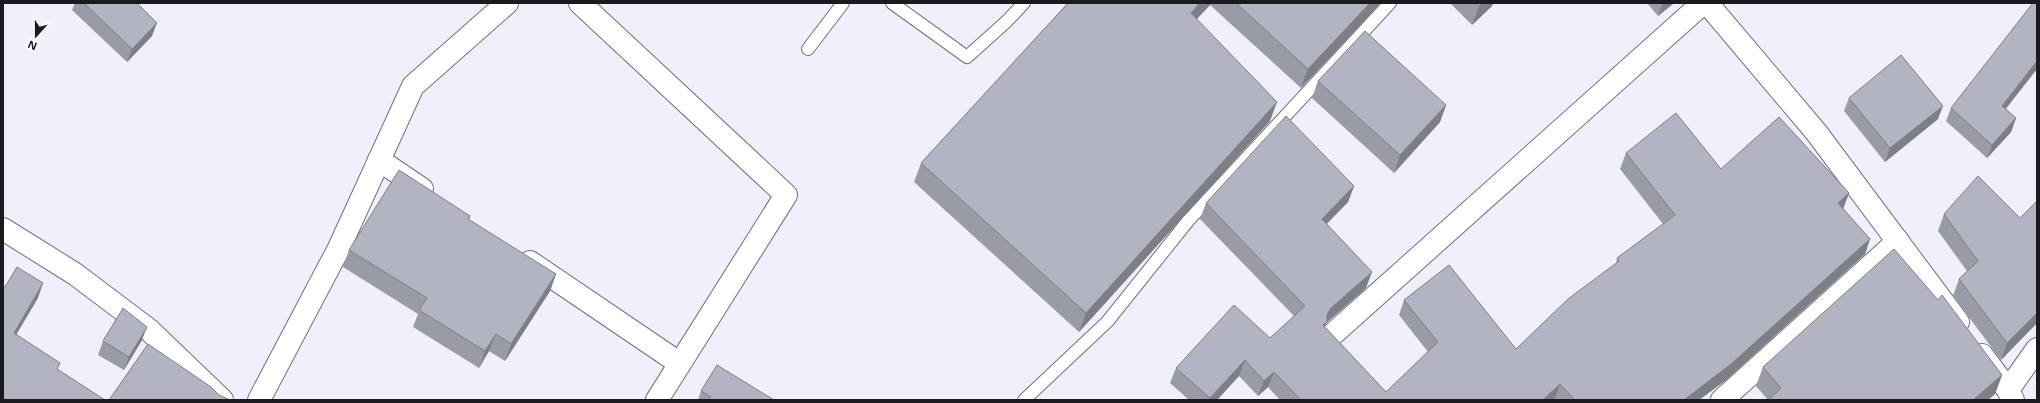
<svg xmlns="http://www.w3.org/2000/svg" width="2040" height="403" viewBox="0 0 2040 403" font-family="'Noto Sans',sans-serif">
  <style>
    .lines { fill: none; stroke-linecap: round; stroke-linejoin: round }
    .lane-casing { stroke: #74707c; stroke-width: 14 }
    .street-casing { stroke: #74707c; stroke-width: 24 }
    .primary-casing { stroke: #74707c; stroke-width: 24 }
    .lane { stroke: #fff; stroke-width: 12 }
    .street { stroke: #fff; stroke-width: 22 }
    .primary { stroke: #fff; stroke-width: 22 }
    .wall { fill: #999ca6 }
    .shaded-wall { fill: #7d7f87 }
    .building { fill: #b2b5c1; stroke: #7d7f87 }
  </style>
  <rect width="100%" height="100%" fill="#f2eefb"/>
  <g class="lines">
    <!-- lane casing -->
    <g class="lane-casing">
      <g id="lane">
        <path d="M 892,3 L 967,57 L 1007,21 L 1024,3"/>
        <path d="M 808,49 L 843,3"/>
        <path d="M 1024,400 L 1107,322 L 1188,221 L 1390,3"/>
      </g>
    </g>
    <!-- street casing -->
    <g class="street-casing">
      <g id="street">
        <path d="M 580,3 L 786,195 L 657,400"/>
        <path d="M 379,160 L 422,189"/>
        <path d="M 3,229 L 75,274 L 148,329 L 222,400"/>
        <path d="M 530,262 L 679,363"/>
        <path d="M 1333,334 L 1703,3"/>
        <path d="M 2008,390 L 2037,349"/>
        <path d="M 259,400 L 339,248 L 413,86 L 507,3"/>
        <path d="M 1722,400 L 1898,241"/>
      </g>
    </g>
    <!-- primary casing -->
    <g class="primary-casing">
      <g id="primary">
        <path d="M 1707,3 L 1816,132 L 1958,322"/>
        <path d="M 1982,355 L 2008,390 L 2013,400"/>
      </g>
    </g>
    <!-- lane -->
    <use href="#lane" class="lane"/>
    <!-- street -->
    <use href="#street" class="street"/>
    <!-- primary -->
    <use href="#primary" class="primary"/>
  </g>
  <!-- wall -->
  <g class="wall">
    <path d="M 75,3 L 137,3 L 152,36 L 127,62 L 72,10 Z"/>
    <path d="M 1068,3 L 1381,3 L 1301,88 L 1210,5 L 1197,19 L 1270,121 L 1079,332 L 914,182 L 921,163 Z"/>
    <path d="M 1450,3 L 1493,3 L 1492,6 L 1472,25 Z"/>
    <path d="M 1647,3 L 1674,3 L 1658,16 Z"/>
    <path d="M 1318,81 L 1446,105 L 1440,122 L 1394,173 L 1312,98 Z"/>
    <path d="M 1849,98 L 1938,119 L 1885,162 L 1844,111 Z"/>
    <path d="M 1951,108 L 2006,109 L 2016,118 L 2011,132 L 1987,158 L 1946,121 Z"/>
    <path d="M 1626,153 L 1721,169 L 1849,193 L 1843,209 L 1870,239 L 1865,254 L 1726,380 L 1699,400 L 1280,400 L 1268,387 L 1258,396 L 1239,376 L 1217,400 L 1189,400 L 1170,383 L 1176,368 L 1270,338 L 1294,316 L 1200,219 L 1206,203 L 1354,186 L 1348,202 L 1327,224 L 1366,288 L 1326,323 L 1325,327 L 1386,392 L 1428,352 L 1399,315 L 1404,300 L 1516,349 L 1616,264 L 1617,258 L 1663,224 L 1620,169 Z"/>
    <path d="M 1944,214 L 2020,218 L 2037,323 L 2001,360 L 1953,296 L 1959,279 L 1967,271 L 1938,231 Z"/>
    <path d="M 470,216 L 469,220 L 556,274 L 550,291 L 505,361 L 489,351 L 479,368 L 413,327 L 418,314 L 343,267 L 349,250 Z"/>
    <path d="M 142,340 L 124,370 L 98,355 L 103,341 Z"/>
    <path d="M 1763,367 L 2002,375 L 1995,394 L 1988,400 L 1768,400 L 1756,386 Z"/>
    <path d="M 701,391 L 774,400 L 698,400 Z"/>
  </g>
  <!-- shaded-wall -->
  <g class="shaded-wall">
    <path d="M 1200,3 L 1211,3 L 1210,5 L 1184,32 L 1191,13 Z"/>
    <path d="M 1370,3 L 1381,3 L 1301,88 L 1308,69 Z"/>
    <path d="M 1482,3 L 1493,3 L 1492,6 L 1472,25 L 1479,6 Z"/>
    <path d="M 1663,3 L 1674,3 L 1658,16 Z"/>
    <path d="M 157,23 L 152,36 L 127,62 L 132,49 Z"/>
    <path d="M 2037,61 L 2037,69 L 1998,119 L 2002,106 Z"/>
    <path d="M 1277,102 L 1270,121 L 1079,332 L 1086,313 Z"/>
    <path d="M 1446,105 L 1440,122 L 1394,173 L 1400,155 Z"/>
    <path d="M 1943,106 L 1938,119 L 1885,162 L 1890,148 Z"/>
    <path d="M 2016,118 L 2011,132 L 1987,158 L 1992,145 Z"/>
    <path d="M 1354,186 L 1348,202 L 1316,234 L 1322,219 Z"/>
    <path d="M 1849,193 L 1843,209 L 1838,203 Z"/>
    <path d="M 1870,239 L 1865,254 L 1726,380 L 1699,400 L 1684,400 Z"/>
    <path d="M 1372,272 L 1366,288 L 1326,323 L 1321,337 L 1317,341 L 1327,315 L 1330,309 Z"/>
    <path d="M 556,274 L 550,291 L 505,361 L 511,344 Z"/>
    <path d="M 43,283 L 38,298 L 9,347 L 14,333 Z"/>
    <path d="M 2037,313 L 2037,323 L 2001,360 L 2007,343 Z"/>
    <path d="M 147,327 L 142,340 L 124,370 L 129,357 Z"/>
    <path d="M 496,334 L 489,351 L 479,368 L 485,351 Z"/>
    <path d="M 1245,360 L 1239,376 L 1217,400 L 1209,400 L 1210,398 Z"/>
    <path d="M 1274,372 L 1268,387 L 1258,396 L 1264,381 Z"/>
    <path d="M 2002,375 L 1995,394 L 1988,400 L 1973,400 Z"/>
    <path d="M 1560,384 L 1554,400 L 1543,400 Z"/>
  </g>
  <!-- building -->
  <g class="building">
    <path d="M 84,3 L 137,3 L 157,23 L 132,49 Z"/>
    <path d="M 1068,3 L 1200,3 L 1191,13 L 1277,102 L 1086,313 L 921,163 Z"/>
    <path d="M 1236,3 L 1370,3 L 1308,69 Z"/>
    <path d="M 1475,3 L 1482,3 L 1479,6 Z"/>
    <path d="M 2033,3 L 2037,3 L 2037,61 L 2002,106 L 2016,118 L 1992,145 L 1951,108 Z"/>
    <path d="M 1365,31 L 1446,105 L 1400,155 L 1318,81 Z"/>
    <path d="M 1901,55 L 1943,106 L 1890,148 L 1849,98 Z"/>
    <path d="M 1676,113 L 1721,169 L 1779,117 L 1849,193 L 1838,203 L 1870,239 L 1731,364 L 1684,400 L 1575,400 L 1560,384 L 1543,400 L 1301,400 L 1274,372 L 1264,381 L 1245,360 L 1210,398 L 1176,368 L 1234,305 L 1270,338 L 1305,306 L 1206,203 L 1286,116 L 1354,186 L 1322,219 L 1372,272 L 1330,309 L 1327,315 L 1327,322 L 1323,325 L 1386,392 L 1438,342 L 1404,300 L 1449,265 L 1516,349 L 1568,299 L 1619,261 L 1617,258 L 1675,215 L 1626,153 Z"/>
    <path d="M 399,170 L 470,216 L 468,219 L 556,274 L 511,344 L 496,334 L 485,351 L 419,310 L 427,298 L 349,250 Z"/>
    <path d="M 1978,176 L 2020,218 L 2037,201 L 2037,313 L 2007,343 L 1959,279 L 1978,261 L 1944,214 Z"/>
    <path d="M 1894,249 L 1938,300 L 1942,295 L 2002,375 L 1973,400 L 1769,400 L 1781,388 L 1763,367 Z"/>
    <path d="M 17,267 L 43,283 L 14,333 L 60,363 L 57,369 L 105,400 L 3,400 L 3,286 L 5,287 Z"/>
    <path d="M 123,308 L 147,327 L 129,357 L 103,341 Z"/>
    <path d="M 148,344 L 211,387 L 219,395 L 228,399 L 228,400 L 109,400 Z"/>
    <path d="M 717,365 L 774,400 L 709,400 L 711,397 L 701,391 Z"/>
  </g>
  <!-- border -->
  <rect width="2040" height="403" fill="none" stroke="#1b1a1e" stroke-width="8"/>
  <!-- north arrow -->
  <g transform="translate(36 36) rotate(201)" stroke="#ffffff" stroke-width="3" paint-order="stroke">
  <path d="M0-3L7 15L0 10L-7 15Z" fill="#1b1a1e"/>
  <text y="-6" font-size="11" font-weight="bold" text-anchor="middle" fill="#1b1a1e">N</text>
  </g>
</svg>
